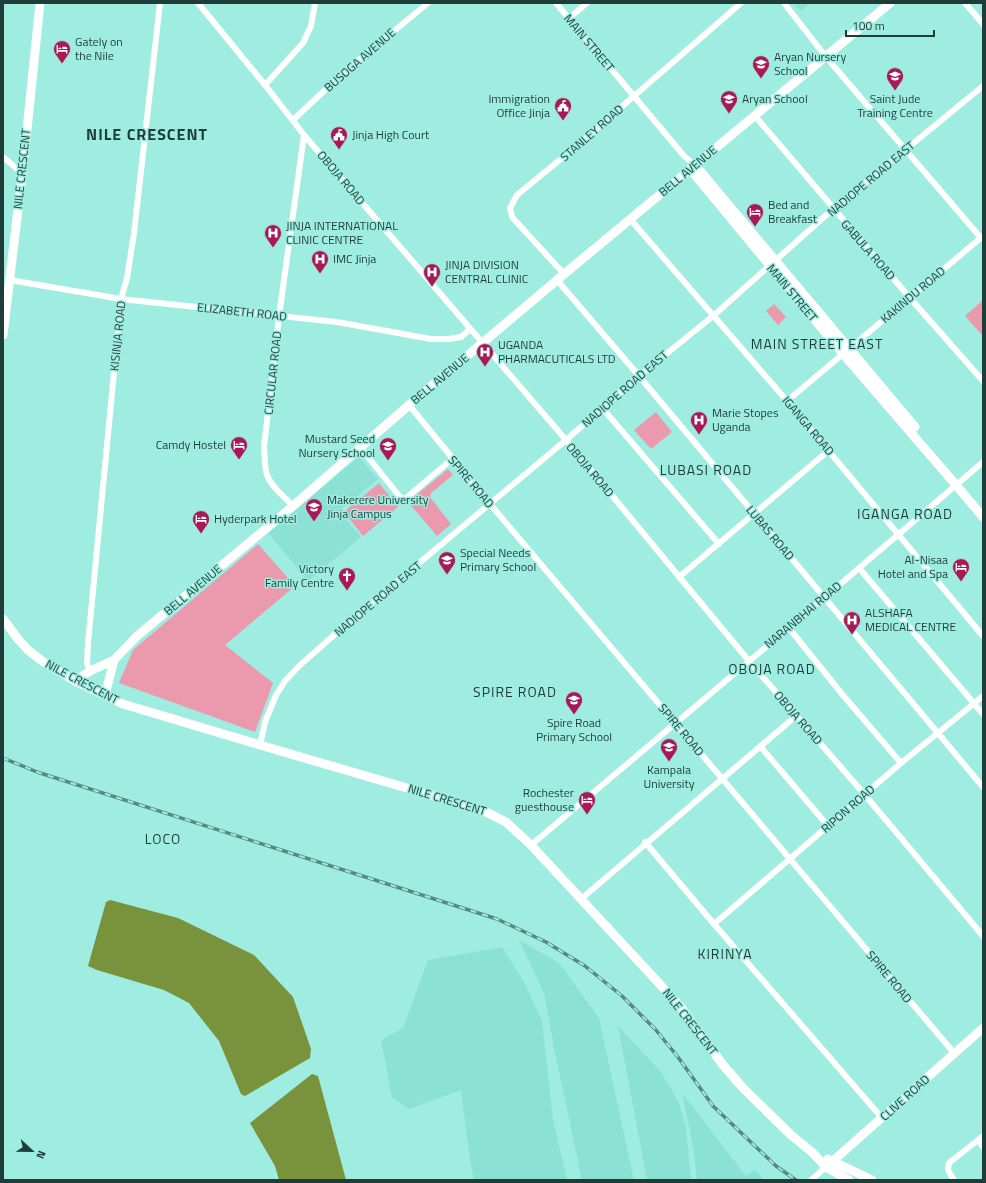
<svg xmlns="http://www.w3.org/2000/svg" width="986" height="1183" viewBox="0 0 986 1183" font-family="'Titillium Web',sans-serif">
  <style>
    .built { fill: #8be2d4 }
    .green { fill: #eb9aae }
    .water { fill: #79933c }
    .lines { fill: none; stroke-linecap: round; stroke-linejoin: round }
    .street { stroke: #fff; stroke-width: 6 }
    .secondary { stroke: #fff; stroke-width: 9 }
    .rail-casing { stroke: #568982; stroke-width: 3.5 }
    .rail { stroke: #9fece0; stroke-width: 2; stroke-dasharray: 6; stroke-linecap: butt }
    .labels { text-anchor: middle; stroke-width: 3; stroke-linejoin: round; paint-order: stroke }
    .poi-label { font-size: 12px; fill: #1e3d39; stroke: #9fece0; text-anchor: start }
    .street-label { font-size: 12px; fill: #1e3d39; stroke: #9fece0 }
    .quarter-label { font-size: 14px; letter-spacing: 1px; fill: #1e3d39; stroke: #9fece0 }
    .district-label { font-size: 16px; font-weight: bold; letter-spacing: 1px; fill: #1e3d39; stroke: #9fece0 }
  </style>
  <rect width="100%" height="100%" fill="#9fece0"/>
  <!-- built -->
  <g class="built">
    <path d="M 794,3 L 810,3 L 801,11 Z"/>
    <path d="M 359,457 L 378,479 L 339,511 L 361,537 L 308,581 L 268,533 Z"/>
    <path d="M 519,940 L 559,963 L 599,1018 L 634,1180 L 582,1180 L 554,1048 L 544,993 Z"/>
    <path d="M 502,947 L 524,982 L 542,1021 L 553,1120 L 567,1180 L 474,1180 L 470,1160 L 461,1090 L 409,1109 L 392,1097 L 381,1040 L 403,1028 L 428,960 Z"/>
    <path d="M 618,1026 L 661,1072 L 679,1103 L 686,1128 L 691,1180 L 647,1180 Z"/>
    <path d="M 682,1093 L 746,1176 L 755,1170 L 764,1180 L 697,1180 L 693,1146 Z"/>
  </g>
  <!-- green -->
  <g class="green">
    <path d="M 983,300 L 983,336 L 965,316 Z"/>
    <path d="M 774,304 L 786,317 L 778,325 L 766,311 Z"/>
    <path d="M 656,412 L 672,432 L 651,449 L 634,430 Z"/>
    <path d="M 448,469 L 453,475 L 431,493 L 430,497 L 451,524 L 437,536 L 408,502 Z"/>
    <path d="M 379,483 L 398,507 L 363,536 L 344,512 Z"/>
    <path d="M 258,544 L 295,586 L 225,645 L 273,683 L 255,732 L 119,683 L 133,650 Z"/>
  </g>
  <!-- water -->
  <g class="water">
    <path d="M 110,900 L 178,918 L 254,955 L 293,997 L 311,1049 L 310,1058 L 245,1096 L 241,1094 L 219,1041 L 189,1003 L 164,990 L 97,970 L 88,966 L 106,902 Z"/>
    <path d="M 312,1074 L 318,1076 L 346,1180 L 279,1180 L 275,1166 L 250,1123 Z"/>
  </g>
  <g class="lines">
    <!-- street -->
    <g class="street">
      <path d="M 198,3 L 265,85 L 304,135 L 566,440 L 749,661 L 865,795 L 983,936"/>
      <path d="M 556,3 L 684,156 L 695,165"/>
      <path d="M 784,3 L 826,57 L 981,238"/>
      <path d="M 965,3 L 983,24"/>
      <path d="M 569,18 L 587,3"/>
      <path d="M 265,85 L 303,43 L 311,26 L 315,3"/>
      <path d="M 755,116 L 910,298 L 983,381"/>
      <path d="M 293,120 L 344,72 L 428,3"/>
      <path d="M 3,157 L 22,173"/>
      <path d="M 630,219 L 787,401 L 983,636"/>
      <path d="M 564,274 L 512,217 L 510,208 L 517,195 L 573,149 L 741,3"/>
      <path d="M 10,280 L 121,299 L 337,322 L 431,339 L 449,339 L 461,337 L 470,329"/>
      <path d="M 557,280 L 639,376 L 983,787"/>
      <path d="M 787,401 L 983,236"/>
      <path d="M 409,405 L 490,504 L 954,1053"/>
      <path d="M 603,409 L 719,544"/>
      <path d="M 360,447 L 400,497 L 405,499 L 452,459"/>
      <path d="M 293,506 C 285,497 271,487 267,475 C 264,466 265,456 264,447 L 279,316 L 304,135"/>
      <path d="M 859,568 L 983,714"/>
      <path d="M 679,577 L 828,451"/>
      <path d="M 789,628 L 842,694 L 901,763"/>
      <path d="M 90,671 L 87,663 L 88,643 L 121,299 L 127,278 L 134,233 L 160,3"/>
      <path d="M 260,745 L 265,722 L 276,695 L 285,681 L 299,666 L 351,620 L 566,440 L 639,376 L 713,316 L 833,209 L 983,86"/>
      <path d="M 760,746 L 828,826"/>
      <path d="M 645,842 L 714,924 L 882,1118"/>
      <path d="M 531,845 L 824,598 L 983,462"/>
      <path d="M 581,899 L 796,716"/>
      <path d="M 714,924 L 901,763 L 983,696"/>
      <path d="M 978,1140 L 983,1147"/>
      <path d="M 811,1180 L 826,1167"/>
      <path d="M 954,1180 L 948,1170 L 949,1163 L 983,1136"/>
    </g>
    <!-- secondary -->
    <g class="secondary">
      <path d="M 695,165 L 915,427"/>
      <path d="M 690,169 L 843,354 L 956,485 L 983,517"/>
      <path d="M 3,335 L 24,159 L 40,3"/>
      <path d="M 3,619 L 18,639 L 28,650 L 42,661 L 75,681 L 123,704 L 260,745 L 482,810 L 506,822 L 531,845 L 680,1006 L 723,1065 L 743,1088 L 791,1135 L 812,1152 L 826,1167 L 849,1180"/>
      <path d="M 75,681 L 90,671 L 114,660"/>
      <path d="M 105,695 L 114,660 L 137,636 L 293,506 L 409,405 L 557,280 L 890,3"/>
      <path d="M 828,1159 L 872,1180"/>
      <path d="M 826,1167 L 983,1028"/>
    </g>
    <!-- rail casing -->
    <g class="rail-casing">
      <path id="rail" d="M 3,758 L 37,772 L 497,919 L 546,942 L 585,966 L 622,996 L 655,1029 L 678,1057 L 713,1106 L 776,1166 L 796,1180"/>
    </g>
    <!-- rail -->
    <use href="#rail" class="rail"/>
  </g>
  <!-- icons -->
  <defs>
    <g id="hotel-pin" transform="scale(0.9)"><path d="M0 17L-7.5 6A9.5 9.5 0 1 1 7.5 6Z" fill="#a91954" stroke="#9fece0"/><path d="M-6-4.5h1.5V1H6V5H4.5V3h-9V5H-6ZM-4 0a1.8 1.8 0 1 1 3.6 0ZM.5 0V-2.5h3Q6-2.5 6 0Z" fill="#fff"/></g>
    <g id="school-pin" transform="scale(0.9)"><path d="M0 17L-7.5 6A9.5 9.5 0 1 1 7.5 6Z" fill="#a91954" stroke="#9fece0"/><path d="M0-5L7-2L0 1L-7-2ZM-4 1L0 2.5L4 1V4Q0 6-4 4Z" fill="#fff"/></g>
    <g id="civic-pin" transform="scale(0.9)"><path d="M0 17L-7.5 6A9.5 9.5 0 1 1 7.5 6Z" fill="#a91954" stroke="#9fece0"/><path d="M-.6-6.5H3V-4.5H.6V-3L4-1V1h2V6H-6V1h2V-1L-.6-3ZM-1.2 2.5V6h2.4V2.5Z" fill="#fff"/></g>
    <g id="hospital-pin" transform="scale(0.9)"><path d="M0 17L-7.5 6A9.5 9.5 0 1 1 7.5 6Z" fill="#a91954" stroke="#9fece0"/><path d="M-5-5h3v3.5h4V-5h3V5h-3V1.5h-4V5h-3Z" fill="#fff"/></g>
    <g id="university-pin" transform="scale(0.9)"><path d="M0 17L-7.5 6A9.5 9.5 0 1 1 7.5 6Z" fill="#a91954" stroke="#9fece0"/><path d="M0-5L7-2L0 1L-7-2ZM-4 1L0 2.5L4 1V4Q0 6-4 4Z" fill="#fff"/></g>
    <g id="church-pin" transform="scale(0.9)"><path d="M0 17L-7.5 6A9.5 9.5 0 1 1 7.5 6Z" fill="#a91954" stroke="#9fece0"/><path d="M-1.2-6h2.4v3.5h3.3v2.4h-3.3V6h-2.4V-.1h-3.3v-2.4h3.3Z" fill="#fff"/></g>
  </defs>
  <g fill-rule="evenodd">
    <use href="#hotel-pin" x="62" y="49"/>
    <use href="#school-pin" x="761" y="64"/>
    <use href="#school-pin" x="895" y="76"/>
    <use href="#school-pin" x="729" y="99"/>
    <use href="#civic-pin" x="563" y="106"/>
    <use href="#civic-pin" x="339" y="135"/>
    <use href="#hotel-pin" x="755" y="212"/>
    <use href="#hospital-pin" x="273" y="233"/>
    <use href="#hospital-pin" x="320" y="259"/>
    <use href="#hospital-pin" x="432" y="272"/>
    <use href="#hospital-pin" x="485" y="352"/>
    <use href="#hospital-pin" x="699" y="420"/>
    <use href="#hotel-pin" x="239" y="445"/>
    <use href="#school-pin" x="388" y="446"/>
    <use href="#university-pin" x="314" y="507"/>
    <use href="#hotel-pin" x="201" y="519"/>
    <use href="#school-pin" x="447" y="560"/>
    <use href="#hotel-pin" x="961" y="567"/>
    <use href="#church-pin" x="347" y="576"/>
    <use href="#hospital-pin" x="852" y="620"/>
    <use href="#school-pin" x="574" y="700"/>
    <use href="#school-pin" x="669" y="747"/>
    <use href="#hotel-pin" x="587" y="800"/>
  </g>
  <g class="labels">
    <!-- poi labels -->
    <g class="poi-label">
      <text x="75" y="46">Gately on<tspan x="75" dy="14">the Nile</tspan></text>
      <text x="774" y="61">Aryan Nursery<tspan x="774" dy="14">School</tspan></text>
      <text x="550" y="103" text-anchor="end">Immigration<tspan x="550" dy="14">Office Jinja</tspan></text>
      <text x="742" y="103">Aryan School</text>
      <text x="895" y="103" text-anchor="middle">Saint Jude<tspan x="895" dy="14">Training Centre</tspan></text>
      <text x="352" y="139">Jinja High Court</text>
      <text x="768" y="209">Bed and<tspan x="768" dy="14">Breakfast</tspan></text>
      <text x="286" y="230">JINJA INTERNATIONAL<tspan x="286" dy="14">CLINIC CENTRE</tspan></text>
      <text x="333" y="263">IMC Jinja</text>
      <text x="445" y="269">JINJA DIVISION<tspan x="445" dy="14">CENTRAL CLINIC</tspan></text>
      <text x="498" y="349">UGANDA<tspan x="498" dy="14">PHARMACUTICALS LTD</tspan></text>
      <text x="712" y="417">Marie Stopes<tspan x="712" dy="14">Uganda</tspan></text>
      <text x="375" y="443" text-anchor="end">Mustard Seed<tspan x="375" dy="14">Nursery School</tspan></text>
      <text x="226" y="449" text-anchor="end">Camdy Hostel</text>
      <text x="327" y="504">Makerere University<tspan x="327" dy="14">Jinja Campus</tspan></text>
      <text x="214" y="523">Hyderpark Hotel</text>
      <text x="460" y="557">Special Needs<tspan x="460" dy="14">Primary School</tspan></text>
      <text x="948" y="564" text-anchor="end">Al-Nisaa<tspan x="948" dy="14">Hotel and Spa</tspan></text>
      <text x="334" y="573" text-anchor="end">Victory<tspan x="334" dy="14">Family Centre</tspan></text>
      <text x="865" y="617">ALSHAFA<tspan x="865" dy="14">MEDICAL CENTRE</tspan></text>
      <text x="574" y="727" text-anchor="middle">Spire Road<tspan x="574" dy="14">Primary School</tspan></text>
      <text x="669" y="774" text-anchor="middle">Kampala<tspan x="669" dy="14">University</tspan></text>
      <text x="574" y="797" text-anchor="end">Rochester<tspan x="574" dy="14">guesthouse</tspan></text>
    </g>
    <!-- street labels -->
    <g class="street-label">
      <text transform="translate(589 43) rotate(50)" y="4">MAIN STREET</text>
      <text transform="translate(360 60) rotate(-41)" y="4">BUSOGA AVENUE</text>
      <text transform="translate(592 133) rotate(-41)" y="4">STANLEY ROAD</text>
      <text transform="translate(22 169) rotate(-84)" y="4">NILE CRESCENT</text>
      <text transform="translate(688 171) rotate(-40)" y="4">BELL AVENUE</text>
      <text transform="translate(341 178) rotate(50)" y="4">OBOJA ROAD</text>
      <text transform="translate(871 179) rotate(-40)" y="4">NADIOPE ROAD EAST</text>
      <text transform="translate(868 250) rotate(49)" y="4">GABULA ROAD</text>
      <text transform="translate(792 293) rotate(50)" y="4">MAIN STREET</text>
      <text transform="translate(913 295) rotate(-40)" y="4">KAKINDU ROAD</text>
      <text transform="translate(242 312) rotate(6)" y="4">ELIZABETH ROAD</text>
      <text transform="translate(118 336) rotate(-84)" y="4">KISINJA ROAD</text>
      <text transform="translate(273 373) rotate(-84)" y="4">CIRCULAR ROAD</text>
      <text transform="translate(440 379) rotate(-40)" y="4">BELL AVENUE</text>
      <text transform="translate(625 389) rotate(-41)" y="4">NADIOPE ROAD EAST</text>
      <text transform="translate(808 426) rotate(50)" y="4">IGANGA ROAD</text>
      <text transform="translate(590 470) rotate(50)" y="4">OBOJA ROAD</text>
      <text transform="translate(471 482) rotate(50)" y="4">SPIRE ROAD</text>
      <text transform="translate(770 533) rotate(50)" y="4">LUBAS ROAD</text>
      <text transform="translate(193 590) rotate(-40)" y="4">BELL AVENUE</text>
      <text transform="translate(378 599) rotate(-40)" y="4">NADIOPE ROAD EAST</text>
      <text transform="translate(803 615) rotate(-40)" y="4">NARANBHAI ROAD</text>
      <text transform="translate(82 682) rotate(28)" y="4">NILE CRESCENT</text>
      <text transform="translate(798 718) rotate(49)" y="4">OBOJA ROAD</text>
      <text transform="translate(681 730) rotate(50)" y="4">SPIRE ROAD</text>
      <text transform="translate(447 800) rotate(17)" y="4">NILE CRESCENT</text>
      <text transform="translate(848 809) rotate(-41)" y="4">RIPON ROAD</text>
      <text transform="translate(889 977) rotate(50)" y="4">SPIRE ROAD</text>
      <text transform="translate(690 1022) rotate(52)" y="4">NILE CRESCENT</text>
      <text transform="translate(905 1098) rotate(-42)" y="4">CLIVE ROAD</text>
    </g>
    <!-- quarter labels -->
    <g class="quarter-label">
      <text x="817" y="349">MAIN STREET EAST</text>
      <text x="706" y="475">LUBASI ROAD</text>
      <text x="905" y="519">IGANGA ROAD</text>
      <text x="772" y="674">OBOJA ROAD</text>
      <text x="515" y="697">SPIRE ROAD</text>
      <text x="163" y="844">LOCO</text>
      <text x="725" y="959">KIRINYA</text>
    </g>
    <!-- district labels -->
    <g class="district-label">
      <text x="147" y="140">NILE CRESCENT</text>
    </g>
  </g>
  <!-- border -->
  <rect width="986" height="1183" fill="none" stroke="#1e3d39" stroke-width="8"/>
  <!-- north arrow -->
  <g transform="translate(32 1151) rotate(112)" stroke="#9fece0" stroke-width="3" paint-order="stroke">
  <path d="M0-3L7 15L0 10L-7 15Z" fill="#1e3d39"/>
  <text y="-6" font-size="11" font-weight="bold" text-anchor="middle" fill="#1e3d39">N</text>
  </g>
  <!-- scale -->
  <path d="M846 30v6h88v-6" fill="none" stroke="#1e3d39" stroke-width="2"/>
  <text x="852" y="30" font-size="12" fill="#1e3d39" stroke="#9fece0" stroke-width="3" paint-order="stroke">100 m</text>
</svg>
